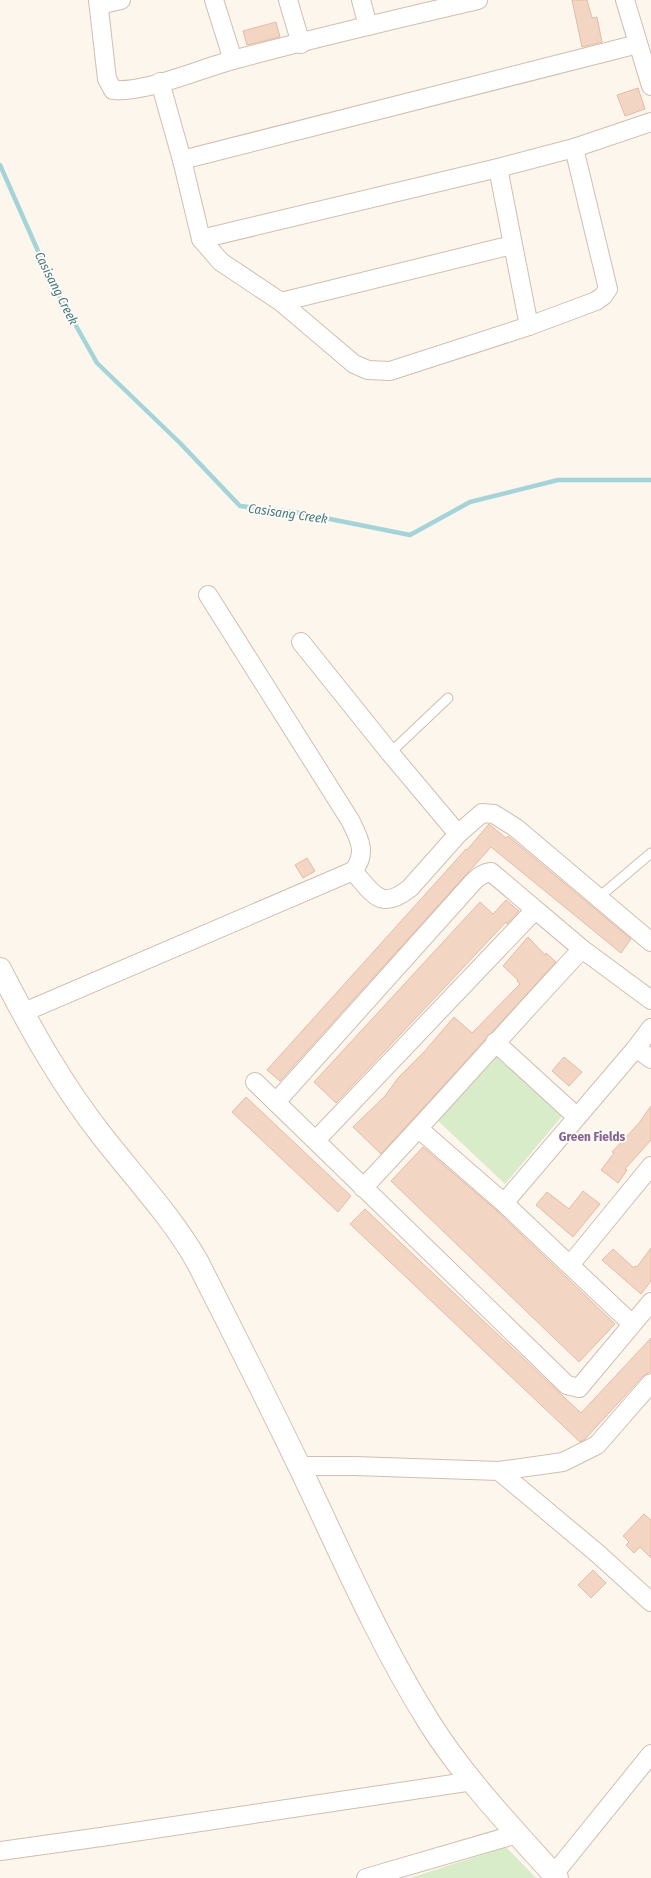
<svg xmlns="http://www.w3.org/2000/svg" width="651" height="1878" viewBox="0 0 651 1878" font-family="'Fira Sans Condensed',sans-serif">
  <style>
    .green { fill: #d8ecc9 }
    .lines { fill: none; stroke-linecap: round; stroke-linejoin: round }
    .stream { stroke: #a5d3da; stroke-width: 4.5 }
    .building { fill: #f3d5c3; stroke: #e6bba3 }
    .lane-casing { stroke: #d1beb0; stroke-width: 11 }
    .street-casing { stroke: #d1beb0; stroke-width: 20 }
    .secondary-casing { stroke: #d6c0b0; stroke-width: 24 }
    .lane { stroke: #fff; stroke-width: 9 }
    .street { stroke: #fff; stroke-width: 18 }
    .secondary { stroke: #fff; stroke-width: 22 }
    .labels { text-anchor: middle; stroke-width: 4; stroke-linejoin: round; paint-order: stroke }
    .water-label { font-size: 13px; font-style: italic; fill: #437c86; stroke: #fffaf3 }
    .neighbourhood-label { font-size: 13px; font-weight: bold; fill: #846695; stroke: #fffaf3 }
  </style>
  <rect width="100%" height="100%" fill="#fdf6ec"/>
  <!-- green -->
  <g class="green">
    <path d="M 495,1050 L 563,1115 L 505,1184 L 434,1117 Z"/>
    <path d="M 506,1847 L 536,1878 L 410,1878 Z"/>
  </g>
  <g class="lines">
    <!-- stream -->
    <path class="stream" d="M 0,165 L 53,285 L 97,363 L 180,443 L 240,506 L 300,513 L 410,535 L 470,502 L 558,480 L 651,480"/>
  </g>
  <!-- building -->
  <g class="building">
    <path d="M 572,0 L 587,0 L 592,18 L 597,17 L 602,42 L 582,47 Z"/>
    <path d="M 276,22 L 280,37 L 247,45 L 243,31 Z"/>
    <path d="M 638,88 L 645,109 L 625,116 L 617,95 Z"/>
    <path d="M 489,824 L 506,838 L 508,836 L 631,939 L 621,953 L 491,847 L 280,1081 L 267,1070 L 466,849 L 467,850 Z"/>
    <path d="M 307,858 L 315,871 L 303,878 L 295,865 Z"/>
    <path d="M 506,900 L 519,911 L 507,924 L 506,922 L 336,1103 L 314,1082 L 480,902 L 493,914 Z"/>
    <path d="M 528,937 L 545,955 L 546,953 L 556,962 L 381,1154 L 353,1127 L 385,1096 L 398,1078 L 424,1052 L 454,1017 L 472,1033 L 520,984 L 517,981 L 518,980 L 503,966 Z"/>
    <path d="M 564,1057 L 582,1072 L 569,1086 L 552,1071 Z"/>
    <path d="M 246,1097 L 351,1196 L 338,1212 L 232,1112 Z"/>
    <path d="M 651,1106 L 651,1140 L 625,1169 L 627,1170 L 618,1183 L 601,1170 L 614,1153 L 612,1152 L 639,1123 Z"/>
    <path d="M 423,1147 L 497,1211 L 615,1324 L 579,1362 L 391,1181 Z"/>
    <path d="M 583,1191 L 600,1204 L 573,1237 L 536,1205 L 547,1192 L 569,1209 Z"/>
    <path d="M 365,1209 L 581,1413 L 651,1338 L 651,1371 L 643,1376 L 585,1439 L 580,1442 L 350,1224 Z"/>
    <path d="M 651,1248 L 651,1281 L 641,1294 L 602,1260 L 613,1249 L 634,1268 L 635,1266 L 637,1267 Z"/>
    <path d="M 644,1514 L 651,1520 L 651,1558 L 640,1547 L 634,1553 L 626,1545 L 629,1542 L 623,1536 Z"/>
    <path d="M 593,1570 L 606,1583 L 591,1598 L 578,1585 Z"/>
  </g>
  <g class="lines">
    <!-- lane casing -->
    <g class="lane-casing">
      <g id="lane">
        <path d="M 390,753 L 448,698"/>
        <path d="M 598,898 L 651,853"/>
      </g>
    </g>
    <!-- street casing -->
    <g class="street-casing">
      <g id="street">
        <path d="M 98,0 L 107,79 L 113,90 C 145,93 200,69 233,60 C 314,38 396,19 478,0"/>
        <path d="M 214,0 L 233,60"/>
        <path d="M 288,0 L 301,44"/>
        <path d="M 361,0 L 368,26"/>
        <path d="M 625,0 L 651,86"/>
        <path d="M 99,5 L 121,0"/>
        <path d="M 160,82 L 182,160 L 201,239 L 221,262 L 281,302 L 354,364 L 368,370 L 390,371 L 529,326 L 596,301 L 603,296 L 608,289 L 574,148"/>
        <path d="M 182,160 L 638,44"/>
        <path d="M 498,168 L 529,326"/>
        <path d="M 201,239 L 498,168 L 574,148 L 651,122"/>
        <path d="M 281,302 L 512,245"/>
        <path d="M 301,642 L 390,753 L 458,834"/>
        <path d="M 353,871 C 373,893 380,912 410,888 L 458,834 L 482,813 L 494,814 L 516,828 L 651,942"/>
        <path d="M 22,1013 L 353,871 C 368,853 359,838 350,820 L 208,595"/>
        <path d="M 495,1042 L 577,1117"/>
        <path d="M 636,1048 L 651,1059"/>
        <path d="M 255,1082 L 567,1385 L 579,1388 L 651,1302"/>
        <path d="M 276,1102 L 474,881 C 479,876 483,873 491,872 L 582,949 L 651,1000"/>
        <path d="M 419,1129 L 504,1203 L 632,1324"/>
        <path d="M 316,1140 L 535,910"/>
        <path d="M 363,1188 C 437,1110 508,1028 582,949"/>
        <path d="M 504,1203 L 636,1048 L 651,1028"/>
        <path d="M 570,1265 L 651,1166"/>
        <path d="M 299,1466 L 355,1466 L 499,1471 L 597,1553 L 651,1602"/>
        <path d="M 499,1471 L 563,1462 L 597,1445 L 651,1383"/>
        <path d="M 0,1851 L 101,1837 L 473,1781"/>
        <path d="M 554,1874 L 651,1754"/>
        <path d="M 366,1878 L 517,1834"/>
      </g>
    </g>
    <!-- secondary casing -->
    <g class="secondary-casing">
      <path id="secondary" d="M 0,969 C 30,1028 62,1085 103,1137 C 135,1178 171,1216 197,1261 C 233,1332 269,1403 303,1474 C 343,1558 380,1644 429,1722 C 464,1778 513,1829 557,1878"/>
    </g>
    <!-- lane -->
    <use href="#lane" class="lane"/>
    <!-- street -->
    <use href="#street" class="street"/>
    <!-- secondary -->
    <use href="#secondary" class="secondary"/>
  </g>
  <g class="labels">
    <!-- water labels -->
    <g class="water-label">
      <text transform="translate(57 288) rotate(63)" y="5">Casisang Creek</text>
      <text transform="translate(288 513) rotate(8)" y="5">Casisang Creek</text>
    </g>
    <!-- neighbourhood labels -->
    <g class="neighbourhood-label">
      <text x="592" y="1141">Green Fields</text>
    </g>
  </g>
</svg>
